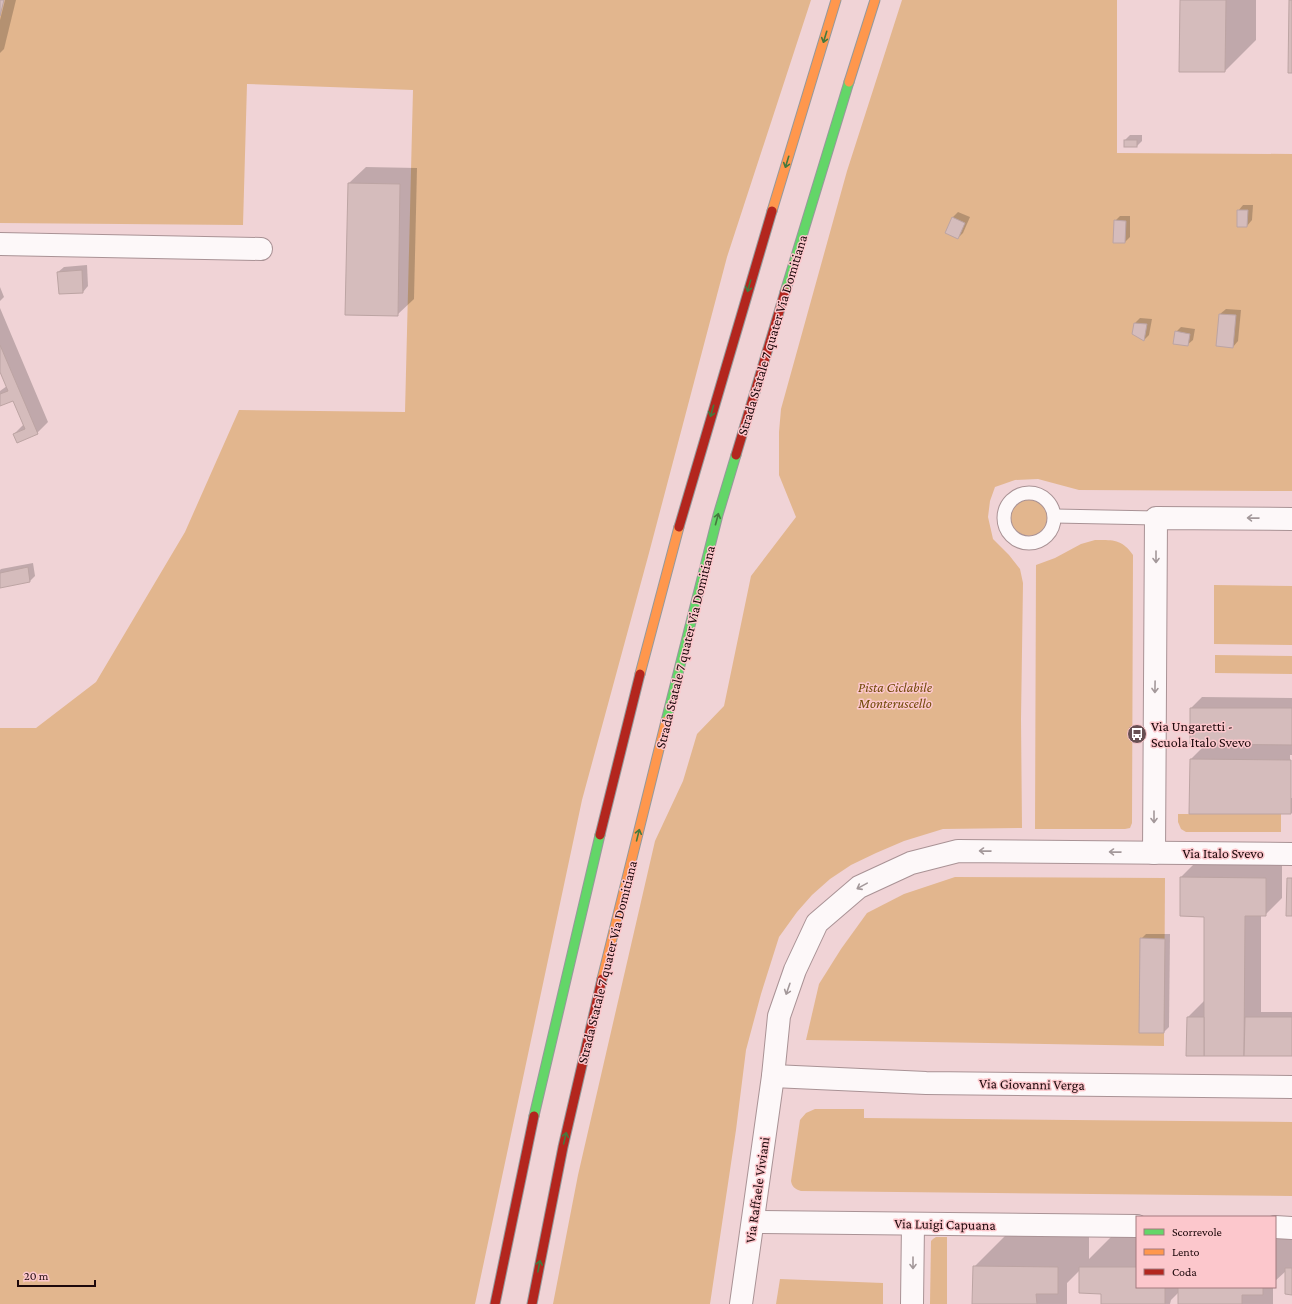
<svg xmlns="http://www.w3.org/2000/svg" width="1292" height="1304" viewBox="0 0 1292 1304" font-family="'Crimson Pro',serif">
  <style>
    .green { fill: #e2b68e }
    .shadow { fill: #0003 }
    .building { fill: #d5bcbc; stroke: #bca4a3 }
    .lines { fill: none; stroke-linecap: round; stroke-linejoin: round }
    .lane-casing { stroke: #a99295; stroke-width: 15 }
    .street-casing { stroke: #a99295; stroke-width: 24 }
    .fast-casing { stroke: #96999b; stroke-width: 11 }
    .slow-casing { stroke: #96999b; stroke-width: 11 }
    .jam-casing { stroke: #96999b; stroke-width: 11 }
    .lane { stroke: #fdf8f9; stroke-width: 13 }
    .street { stroke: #fdf8f9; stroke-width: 22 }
    .fast { stroke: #63d668; stroke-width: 9 }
    .slow { stroke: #ff974d; stroke-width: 9 }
    .jam { stroke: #b3261e; stroke-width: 9 }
    .oneway { stroke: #44793e }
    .oneway2 { stroke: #a3989a }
    .labels { text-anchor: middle; stroke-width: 3; stroke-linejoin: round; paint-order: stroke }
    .street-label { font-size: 14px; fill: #1d080b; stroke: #fcc7cc }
    .park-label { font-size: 14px; font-style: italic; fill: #714908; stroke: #fcc7cc }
    .poi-label { font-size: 14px; fill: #1d080b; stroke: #fcc7cc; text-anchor: start }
  </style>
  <rect width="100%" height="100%" fill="#f0d3d6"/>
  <!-- green -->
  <g class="green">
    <path d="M 0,0 L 811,0 L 727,257 L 649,553 L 582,800 L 475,1304 L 0,1304 L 0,728 L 36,728 L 96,682 L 185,532 L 239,410 L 405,412 L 413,90 L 247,84 L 243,225 L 0,223 Z"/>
    <path d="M 902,0 L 1117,0 L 1117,153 L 1292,154 L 1292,491 L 1079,490 L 1038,479 L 1015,480 L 995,487 L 990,501 L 988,517 L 993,539 L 1009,555 L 1020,569 L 1023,583 L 1021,719 L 1022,828 L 943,829 L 904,841 L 876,853 L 851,865 L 830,879 L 812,895 L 797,912 L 779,937 L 761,994 L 746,1050 L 736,1130 L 710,1304 L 553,1304 L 578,1175 L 655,841 L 683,781 L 697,734 L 724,706 L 751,576 L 796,517 L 779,475 L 779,432 L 781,409 L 847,171 Z"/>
    <circle cx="1029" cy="517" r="19"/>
    <path d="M 1095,540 C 1113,540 1122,539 1133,555 L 1132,823 L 1130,828 L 1125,829 L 1035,829 L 1036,565 L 1055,558 L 1081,544 Z"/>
    <path d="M 1214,585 L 1292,586 L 1292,645 L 1214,644 Z"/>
    <path d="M 1215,655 L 1292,656 L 1292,674 L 1215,673 Z"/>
    <path d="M 1178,814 L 1281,814 L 1281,832 L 1186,832 L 1181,829 L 1178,822 Z"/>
    <path d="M 955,877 L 1165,878 L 1164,1046 L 806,1040 L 819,984 L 841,949 L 867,913 L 904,894 Z"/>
    <path d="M 815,1109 L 864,1109 L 864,1118 L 1292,1122 L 1292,1196 L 801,1191 C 795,1189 792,1187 791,1181 L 800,1120 L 806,1113 Z"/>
    <path d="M 936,1237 L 947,1237 L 947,1304 L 930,1304 L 931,1241 L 933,1239 Z"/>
    <path d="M 780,1279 L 883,1283 L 883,1304 L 776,1304 Z"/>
  </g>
  <!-- shadow -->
  <g class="shadow">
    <path d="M 5,0 L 16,0 L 4,49 L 0,53 L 0,20 Z"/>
    <path d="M 1181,0 L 1256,0 L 1256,40 L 1225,71 Z"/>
    <path d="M 1130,135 L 1142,135 L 1142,141 L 1137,146 L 1125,140 Z"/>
    <path d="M 366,167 L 417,168 L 414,299 L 397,315 L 349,183 Z"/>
    <path d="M 1243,205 L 1253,205 L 1252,220 L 1247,226 L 1238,211 Z"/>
    <path d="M 958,212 L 970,217 L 963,233 L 958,238 L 946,232 L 953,217 Z"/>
    <path d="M 1120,216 L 1130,216 L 1130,237 L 1125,242 L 1115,221 Z"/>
    <path d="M 87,265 L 88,286 L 83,292 L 58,272 L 64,267 Z"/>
    <path d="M 0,287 L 4,297 L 0,301 Z"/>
    <path d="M 0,308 L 48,422 L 37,433 L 14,434 L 24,424 L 14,400 L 0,405 L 0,391 L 7,386 L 0,370 Z"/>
    <path d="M 1226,309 L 1241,310 L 1238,341 L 1233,347 L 1220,314 Z"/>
    <path d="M 1140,318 L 1152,319 L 1149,335 L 1144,340 L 1133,333 L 1135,323 Z"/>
    <path d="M 1181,327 L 1195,329 L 1193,340 L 1187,345 L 1176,332 Z"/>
    <path d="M 33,563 L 35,576 L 30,581 L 0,587 L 0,570 L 1,569 Z"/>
    <path d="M 1202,697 L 1292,698 L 1292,755 L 1290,755 L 1290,798 L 1292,798 L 1292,813 L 1190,813 L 1191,759 L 1207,743 L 1191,708 Z"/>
    <path d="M 1198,860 L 1282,861 L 1282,898 L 1265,915 L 1261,915 L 1261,1012 L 1292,1012 L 1292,1055 L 1187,1055 L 1188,1017 L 1205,1000 L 1205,916 L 1181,915 L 1181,877 Z"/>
    <path d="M 1146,934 L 1170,934 L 1169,1027 L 1164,1032 L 1141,939 Z"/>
    <path d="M 1005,1236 L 1089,1236 L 1089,1259 L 1112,1236 L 1137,1236 L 1137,1287 L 1273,1287 L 1273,1304 L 1179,1304 L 1179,1292 L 1171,1300 L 1170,1304 L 1102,1304 L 1102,1293 L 1080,1270 L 1067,1283 L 1067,1304 L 998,1304 L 974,1267 Z"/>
    <path d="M 1275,1237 L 1292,1237 L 1292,1294 L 1286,1271 L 1275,1281 Z"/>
  </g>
  <!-- building -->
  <g class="building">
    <path d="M 0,0 L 4,0 L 0,16 Z"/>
    <path d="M 1180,0 L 1226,0 L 1225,72 L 1179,72 Z"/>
    <path d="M 1289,0 L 1292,0 L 1292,73 L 1288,73 Z"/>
    <rect x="1124" y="140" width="13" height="7"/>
    <path d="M 348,183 L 400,184 L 398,316 L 345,315 Z"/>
    <path d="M 1237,210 L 1248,210 L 1247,227 L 1237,227 Z"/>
    <path d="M 952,217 L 965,223 L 958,239 L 945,233 Z"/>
    <path d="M 1114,220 L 1126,221 L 1125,243 L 1113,243 Z"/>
    <path d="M 82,270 L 83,293 L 59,294 L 57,272 Z"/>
    <path d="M 1219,314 L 1236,315 L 1233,348 L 1216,346 Z"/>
    <path d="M 1134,323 L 1147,324 L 1144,341 L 1132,334 Z"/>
    <path d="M 1175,331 L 1190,334 L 1188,346 L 1173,344 Z"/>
    <path d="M 0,345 L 38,434 L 17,443 L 13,434 L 25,429 L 13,401 L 0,406 L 0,394 L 8,391 L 0,372 Z"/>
    <path d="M 28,567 L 30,582 L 0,588 L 0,573 Z"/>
    <path d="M 1190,708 L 1292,708 L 1292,745 L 1190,744 Z"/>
    <path d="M 1190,759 L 1291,760 L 1291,814 L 1189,814 Z"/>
    <path d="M 1180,877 L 1266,878 L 1266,916 L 1245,916 L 1244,1056 L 1204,1056 L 1204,917 L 1180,916 Z"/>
    <path d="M 1287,878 L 1292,878 L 1292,916 L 1286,916 Z"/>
    <path d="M 1140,938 L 1165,939 L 1164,1033 L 1139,1033 Z"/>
    <path d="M 1187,1017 L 1204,1017 L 1204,1056 L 1186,1056 Z"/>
    <path d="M 1245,1017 L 1292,1017 L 1292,1056 L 1244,1056 Z"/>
    <path d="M 973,1266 L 1058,1267 L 1058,1294 L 1036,1294 L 1037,1304 L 972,1304 Z"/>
    <path d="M 1079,1267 L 1137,1267 L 1137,1287 L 1165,1287 L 1165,1304 L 1101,1304 L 1101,1294 L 1079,1293 Z"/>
    <path d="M 1285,1268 L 1292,1268 L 1292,1295 L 1285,1294 Z"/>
    <path d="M 1178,1287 L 1263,1287 L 1263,1295 L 1242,1295 L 1242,1304 L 1178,1304 Z"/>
  </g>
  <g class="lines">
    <!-- lane casing -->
    <g class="lane-casing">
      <g id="lane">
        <circle cx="1029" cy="518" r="25"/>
        <path d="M 1055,516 L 1156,518"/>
      </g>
    </g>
    <!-- street casing -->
    <g class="street-casing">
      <g id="street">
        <path d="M 0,244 L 261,249"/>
        <path d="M 1154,853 L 1156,518 L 1292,519"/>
        <path d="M 773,1076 L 926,1083 L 1292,1087"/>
        <path d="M 753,1222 L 1137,1226"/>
        <path d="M 1275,1227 L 1292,1228"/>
        <path d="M 741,1304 L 773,1076 L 779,1016 L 795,970 L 817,923 L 859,887 L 911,863 L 958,851 L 1292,854"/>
        <path d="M 912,1304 L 913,1224"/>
      </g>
    </g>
    <!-- fast casing -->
    <g class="fast-casing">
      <g id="fast">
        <path d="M 785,292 L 849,82"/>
        <path d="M 666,721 L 718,515 L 736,455"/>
        <path d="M 534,1116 L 600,835"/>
      </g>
    </g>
    <!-- slow casing -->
    <g class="slow-casing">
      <g id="slow">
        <path d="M 849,82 L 875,0"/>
        <path d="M 772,211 L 836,0"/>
        <path d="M 640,674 L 679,527"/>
        <path d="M 602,979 L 666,721"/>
      </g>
    </g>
    <!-- jam casing -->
    <g class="jam-casing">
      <g id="jam">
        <path d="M 736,455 L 785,292"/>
        <path d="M 679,527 L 772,211"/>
        <path d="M 600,835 L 640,674"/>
        <path d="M 495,1304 L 534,1116"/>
        <path d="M 532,1304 L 563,1147 L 602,979"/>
      </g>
    </g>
    <!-- lane -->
    <use href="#lane" class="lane"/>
    <!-- street -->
    <use href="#street" class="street"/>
    <!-- fast -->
    <use href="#fast" class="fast"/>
    <!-- slow -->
    <use href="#slow" class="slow"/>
    <!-- jam -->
    <use href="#jam" class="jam"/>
  </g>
  <!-- one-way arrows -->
  <defs><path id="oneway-shaft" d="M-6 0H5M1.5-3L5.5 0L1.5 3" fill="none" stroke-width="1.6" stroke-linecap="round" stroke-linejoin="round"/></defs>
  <g class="oneway">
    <use href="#oneway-shaft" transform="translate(825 37) rotate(107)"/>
    <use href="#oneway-shaft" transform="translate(787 162) rotate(107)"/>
    <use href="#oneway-shaft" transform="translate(749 286) rotate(106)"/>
    <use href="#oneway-shaft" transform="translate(712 411) rotate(106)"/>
    <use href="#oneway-shaft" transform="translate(717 519) rotate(-75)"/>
    <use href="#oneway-shaft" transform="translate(638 835) rotate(-76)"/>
    <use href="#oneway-shaft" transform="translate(565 1138) rotate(-77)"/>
    <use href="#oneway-shaft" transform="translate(539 1266) rotate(-79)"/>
  </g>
  <g class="oneway2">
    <use href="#oneway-shaft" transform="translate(1253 518) rotate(-179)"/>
    <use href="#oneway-shaft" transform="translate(1156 557) rotate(90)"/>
    <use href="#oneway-shaft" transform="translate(1155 687) rotate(91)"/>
    <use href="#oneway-shaft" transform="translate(1154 817) rotate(90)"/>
    <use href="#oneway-shaft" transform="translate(985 851) rotate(-179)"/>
    <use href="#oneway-shaft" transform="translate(1115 852) rotate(-179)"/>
    <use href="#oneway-shaft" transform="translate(862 886) rotate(151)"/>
    <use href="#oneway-shaft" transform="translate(788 989) rotate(109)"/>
    <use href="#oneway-shaft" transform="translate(913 1263) rotate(90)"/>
  </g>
  <!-- icons -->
  <defs>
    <g id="bus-disc" transform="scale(1)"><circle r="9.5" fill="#674f52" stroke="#fcc7cc"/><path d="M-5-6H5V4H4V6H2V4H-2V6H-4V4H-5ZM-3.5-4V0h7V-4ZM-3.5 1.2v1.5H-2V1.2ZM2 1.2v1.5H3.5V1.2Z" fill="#fff"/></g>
  </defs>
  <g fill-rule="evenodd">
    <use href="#bus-disc" x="1137" y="734"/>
  </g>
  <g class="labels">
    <!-- street labels -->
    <g class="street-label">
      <text transform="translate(772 335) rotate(-73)" y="5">Strada Statale 7 quater Via Domitiana</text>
      <text transform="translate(685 647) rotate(-76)" y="5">Strada Statale 7 quater Via Domitiana</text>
      <text x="1223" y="858">Via Italo Svevo</text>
      <text transform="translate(607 962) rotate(-76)" y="5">Strada Statale 7 quater Via Domitiana</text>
      <text transform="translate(1032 1084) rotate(1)" y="5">Via Giovanni Verga</text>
      <text transform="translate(757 1190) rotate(-82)" y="5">Via Raffaele Viviani</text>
      <text transform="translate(945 1224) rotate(1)" y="5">Via Luigi Capuana</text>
    </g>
    <!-- park labels -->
    <g class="park-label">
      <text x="895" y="692">Pista Ciclabile<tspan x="895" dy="16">Monteruscello</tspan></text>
    </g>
    <!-- poi labels -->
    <g class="poi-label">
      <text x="1151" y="731">Via Ungaretti -<tspan x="1151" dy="16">Scuola Italo Svevo</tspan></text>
    </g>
  </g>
  <!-- legend -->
  <rect x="1136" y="1216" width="140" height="72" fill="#fcc7cc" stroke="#a37b7f"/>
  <rect x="1144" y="1229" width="20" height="6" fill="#63d668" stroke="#a37b7f"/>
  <text x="1172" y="1236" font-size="12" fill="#1d080b">Scorrevole</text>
  <rect x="1144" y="1249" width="20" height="6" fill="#ff974d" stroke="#a37b7f"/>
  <text x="1172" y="1256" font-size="12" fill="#1d080b">Lento</text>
  <rect x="1144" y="1269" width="20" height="6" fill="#b3261e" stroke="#a37b7f"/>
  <text x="1172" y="1276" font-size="12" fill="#1d080b">Coda</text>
  <!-- scale -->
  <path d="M18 1280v6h77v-6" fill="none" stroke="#1d080b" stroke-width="2"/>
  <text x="24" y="1280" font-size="12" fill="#1d080b" stroke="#fcc7cc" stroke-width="3" paint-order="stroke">20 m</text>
</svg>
